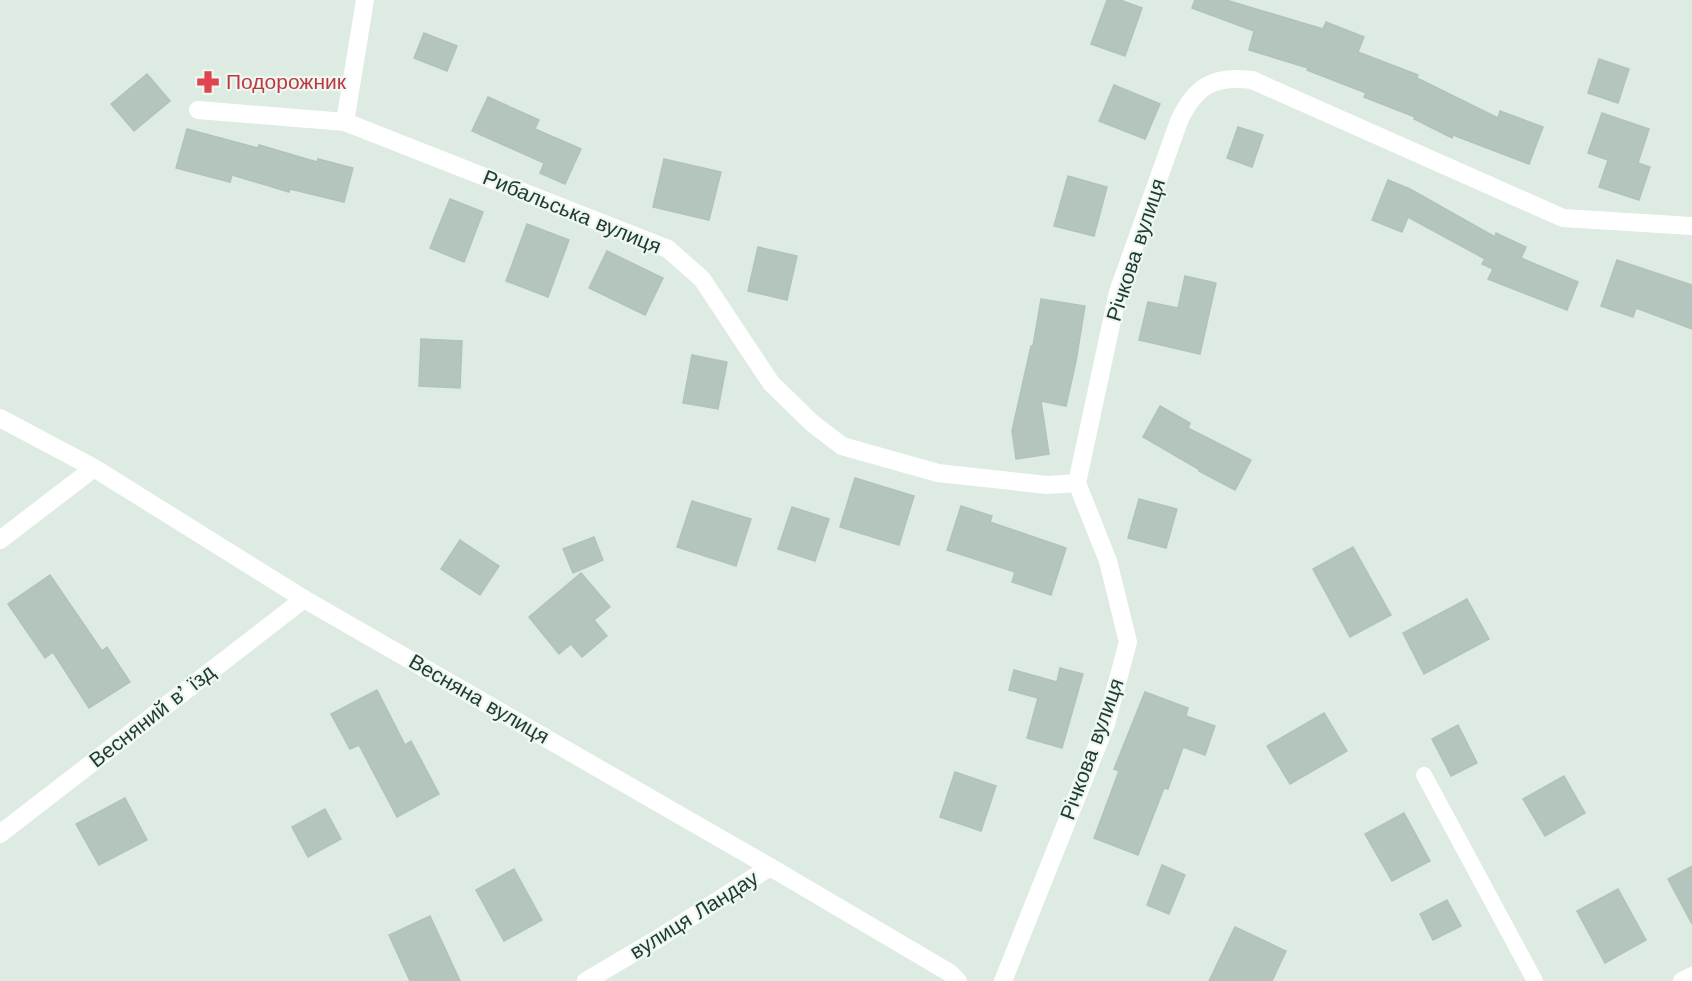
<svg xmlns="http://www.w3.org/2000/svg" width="1692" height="981" viewBox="0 0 1692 981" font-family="'Work Sans',sans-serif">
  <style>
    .building { fill: #b3c5bc; stroke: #b0c4ba; stroke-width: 1.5 }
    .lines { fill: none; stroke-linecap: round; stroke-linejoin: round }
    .lane { stroke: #fff; stroke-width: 16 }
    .street { stroke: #fff; stroke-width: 18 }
    .labels { text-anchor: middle; stroke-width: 4.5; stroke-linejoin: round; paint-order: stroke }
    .health-label { font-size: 21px; fill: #be3a42; stroke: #eef7f2; text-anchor: start }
    .street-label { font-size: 21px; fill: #1f3b30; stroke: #eef7f2 }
  </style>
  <rect width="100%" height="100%" fill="#deebe3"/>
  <!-- building -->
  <g class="building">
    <path d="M 1107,0 L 1120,0 L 1142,8 L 1125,56 L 1091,44 Z"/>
    <path d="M 1195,0 L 1226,0 L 1323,29 L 1326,22 L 1364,37 L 1358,52 L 1418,75 L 1417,78 L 1498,118 L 1500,111 L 1543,127 L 1529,164 L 1453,135 L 1452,138 L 1414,119 L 1415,117 L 1364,97 L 1366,93 L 1307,70 L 1308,68 L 1249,50 L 1254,31 L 1192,8 Z"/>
    <path d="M 424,33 L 457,46 L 447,71 L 414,58 Z"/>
    <path d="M 1599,59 L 1629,69 L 1618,103 L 1588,93 Z"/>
    <path d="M 147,74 L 170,101 L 134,131 L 111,104 Z"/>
    <path d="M 1114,85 L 1160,104 L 1145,139 L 1099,121 Z"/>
    <path d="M 488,97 L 539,120 L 535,129 L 581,149 L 565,184 L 540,173 L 544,163 L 472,131 Z"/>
    <path d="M 1602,113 L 1649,129 L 1638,163 L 1650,167 L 1639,200 L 1599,187 L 1608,160 L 1588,153 Z"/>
    <path d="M 1238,127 L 1263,135 L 1252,167 L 1227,158 Z"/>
    <path d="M 187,129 L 258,148 L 259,145 L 317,162 L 318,159 L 353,168 L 344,202 L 290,189 L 289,192 L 232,175 L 230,182 L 176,168 Z"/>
    <path d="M 664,159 L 721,172 L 709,220 L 653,207 Z"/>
    <path d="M 1068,176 L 1107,187 L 1094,236 L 1054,226 Z"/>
    <path d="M 1388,180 L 1410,189 L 1495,237 L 1496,233 L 1526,247 L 1521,258 L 1578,282 L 1567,310 L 1488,279 L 1493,269 L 1482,264 L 1485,259 L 1408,217 L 1402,232 L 1372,220 Z"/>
    <path d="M 450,199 L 483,212 L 464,262 L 430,248 Z"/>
    <path d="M 527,224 L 569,240 L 548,297 L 506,281 Z"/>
    <path d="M 758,247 L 797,256 L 787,300 L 748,291 Z"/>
    <path d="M 607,251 L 663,278 L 645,315 L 589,288 Z"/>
    <path d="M 1617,260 L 1692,285 L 1692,329 L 1636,308 L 1633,317 L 1601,306 Z"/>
    <path d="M 1185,276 L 1216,283 L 1200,354 L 1139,340 L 1148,302 L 1178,308 Z"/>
    <path d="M 1041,299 L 1085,306 L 1076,361 L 1066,406 L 1041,401 L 1049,454 L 1016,459 L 1012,431 L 1031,346 L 1033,346 Z"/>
    <path d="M 421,339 L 462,341 L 460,388 L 419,386 Z"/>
    <path d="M 692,355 L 727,362 L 718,409 L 683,403 Z"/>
    <path d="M 1160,406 L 1190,423 L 1188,428 L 1251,460 L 1235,490 L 1199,471 L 1200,470 L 1143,437 Z"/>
    <path d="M 855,478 L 914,496 L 899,545 L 840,527 Z"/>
    <path d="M 1139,499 L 1177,509 L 1166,548 L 1128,538 Z"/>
    <path d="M 692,501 L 751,519 L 736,566 L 677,547 Z"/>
    <path d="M 961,506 L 992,516 L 990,522 L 1066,548 L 1051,595 L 1012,582 L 1015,572 L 947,550 Z"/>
    <path d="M 792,507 L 829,519 L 815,561 L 778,549 Z"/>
    <path d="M 594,537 L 603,560 L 573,573 L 563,549 Z"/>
    <path d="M 460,540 L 499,566 L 480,595 L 441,569 Z"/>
    <path d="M 1353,547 L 1391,615 L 1350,637 L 1313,569 Z"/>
    <path d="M 581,573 L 610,607 L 594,620 L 607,636 L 582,657 L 571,644 L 559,654 L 529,617 Z"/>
    <path d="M 50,575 L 102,651 L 107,647 L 130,682 L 89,708 L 53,652 L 45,658 L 8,604 Z"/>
    <path d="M 1467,599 L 1489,639 L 1424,674 L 1403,633 Z"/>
    <path d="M 1060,668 L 1083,674 L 1062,748 L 1027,738 L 1038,698 L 1009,690 L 1014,670 L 1057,682 Z"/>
    <path d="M 377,690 L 405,745 L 411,741 L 439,794 L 397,817 L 359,745 L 350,749 L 331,714 Z"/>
    <path d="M 1145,692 L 1188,708 L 1186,716 L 1215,726 L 1205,755 L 1183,747 L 1168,789 L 1164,788 L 1138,855 L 1094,838 L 1119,771 L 1114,769 Z"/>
    <path d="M 1324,713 L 1347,751 L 1290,784 L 1267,746 Z"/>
    <path d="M 1458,725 L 1477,763 L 1451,776 L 1432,739 Z"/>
    <path d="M 955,772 L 996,786 L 981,831 L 940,817 Z"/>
    <path d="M 1564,776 L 1585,813 L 1545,836 L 1523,799 Z"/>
    <path d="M 125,798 L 147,840 L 99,865 L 76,824 Z"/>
    <path d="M 325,809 L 341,839 L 308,857 L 292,827 Z"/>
    <path d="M 1404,813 L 1430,861 L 1392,881 L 1365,834 Z"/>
    <path d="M 1162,865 L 1185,875 L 1169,914 L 1147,905 Z"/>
    <path d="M 1692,866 L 1692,924 L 1668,879 Z"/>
    <path d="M 514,869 L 542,920 L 504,941 L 476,890 Z"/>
    <path d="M 1618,889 L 1646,940 L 1605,963 L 1577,911 Z"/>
    <path d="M 1447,900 L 1461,926 L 1433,940 L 1420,914 Z"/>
    <path d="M 430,916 L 460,981 L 410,981 L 389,935 Z"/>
    <path d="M 1235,927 L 1286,951 L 1272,981 L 1209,981 Z"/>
  </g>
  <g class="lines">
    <!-- lane -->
    <path class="lane" d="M 1424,775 L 1535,981"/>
    <!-- street -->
    <g class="street">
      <path d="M 198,110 L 345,122 L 668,249 L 702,279 L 771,383 L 812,423 L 842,446 L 938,473 L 1047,485 L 1077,483"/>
      <path d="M 345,122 L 365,0"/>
      <path d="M 0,418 L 94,468 L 304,599 L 770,867 L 950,973 L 958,981"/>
      <path d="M 0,540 L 94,468"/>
      <path d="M 0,834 L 304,599"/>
      <path d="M 586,981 L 659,938 L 770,867"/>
      <path d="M 1003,981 L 1106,724 L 1128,642 L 1108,561 L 1077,483 L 1118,292 L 1179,121 C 1195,86 1214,75 1252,80 L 1563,218 L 1692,226"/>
      <path d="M 1682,981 L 1692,976"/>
    </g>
  </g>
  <!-- icons -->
  <defs>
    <g id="pharmacy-bare" transform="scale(1.8)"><path d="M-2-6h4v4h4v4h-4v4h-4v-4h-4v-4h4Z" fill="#e0444e" stroke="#eef7f2" stroke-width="2.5" paint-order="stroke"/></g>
  </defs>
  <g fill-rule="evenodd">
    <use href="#pharmacy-bare" x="208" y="82"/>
  </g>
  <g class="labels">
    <!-- health labels -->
    <g class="health-label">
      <text x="226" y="89">Подорожник</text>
    </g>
    <!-- street labels -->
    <g class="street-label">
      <text transform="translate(572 212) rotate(22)" y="7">Рибальська вулиця</text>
      <text transform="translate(1136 250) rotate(-72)" y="7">Річкова вулиця</text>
      <text transform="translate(479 699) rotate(30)" y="7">Весняна вулиця</text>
      <text transform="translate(152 716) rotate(-38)" y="7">Весняний вʼїзд</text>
      <text transform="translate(1092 749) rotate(-70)" y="7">Річкова вулиця</text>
      <text transform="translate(694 915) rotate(-32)" y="7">вулиця Ландау</text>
    </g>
  </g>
</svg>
